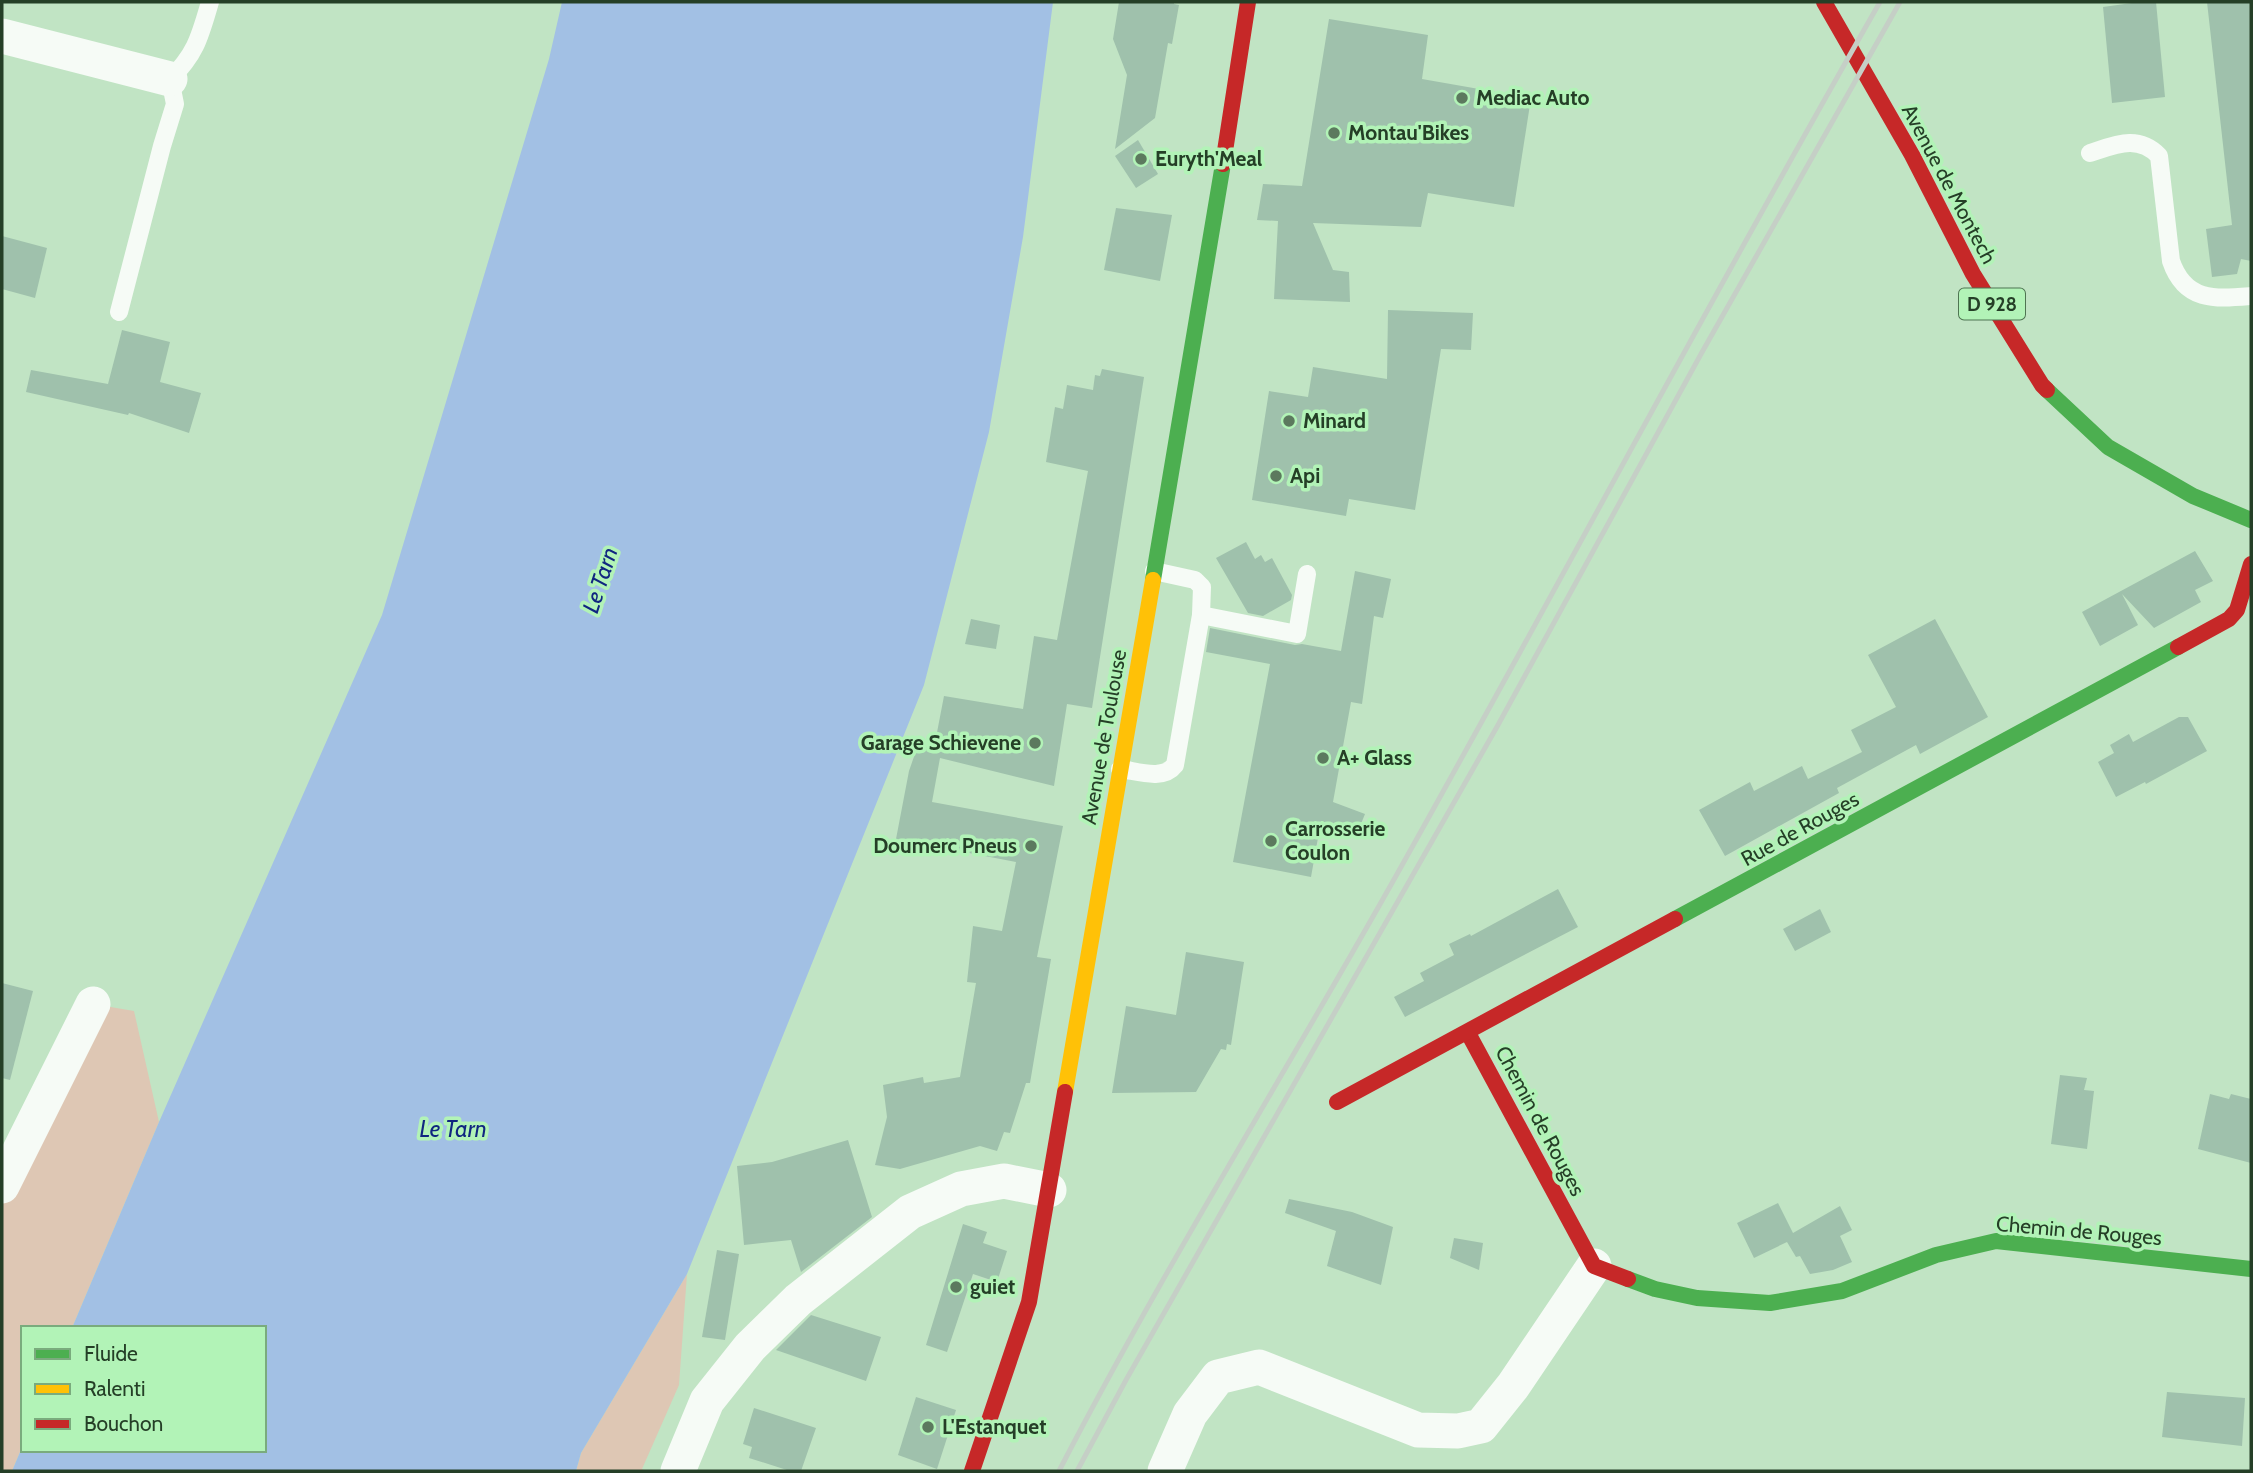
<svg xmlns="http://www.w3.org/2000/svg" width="2253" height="1473" viewBox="0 0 2253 1473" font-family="Cabin,sans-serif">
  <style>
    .green { fill: #dec7b4 }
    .water { fill: #a2c0e4 }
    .building { fill: #9fc1ac }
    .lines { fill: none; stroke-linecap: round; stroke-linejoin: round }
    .lane { stroke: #f6fbf6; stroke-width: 18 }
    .street { stroke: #f6fbf6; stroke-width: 35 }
    .fast { stroke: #4caf50; stroke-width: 16 }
    .slow { stroke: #ffc107; stroke-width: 16 }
    .jam { stroke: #c62828; stroke-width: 16 }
    .rail { stroke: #c5cfc6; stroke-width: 5 }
    .poi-dot { fill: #5c795e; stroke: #b2f3b7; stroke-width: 2.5 }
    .labels { text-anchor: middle; stroke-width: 7; stroke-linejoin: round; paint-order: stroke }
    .shield { fill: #b2f3b7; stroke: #4f7552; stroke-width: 2 }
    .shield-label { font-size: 19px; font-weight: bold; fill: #253f27 }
    .poi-label { font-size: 21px; font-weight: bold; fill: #253f27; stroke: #b2f3b7; text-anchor: start }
    .street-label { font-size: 21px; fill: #253f27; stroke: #b2f3b7 }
    .water-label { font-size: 23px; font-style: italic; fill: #102580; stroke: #b2f3b7 }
  </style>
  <rect width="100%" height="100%" fill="#c1e4c4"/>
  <!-- green -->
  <g class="green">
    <path d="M 93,1004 L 134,1011 L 159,1122 L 72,1328 L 23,1328 L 23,1445 L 12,1471 L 2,1471 L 2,1186 Z"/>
    <path d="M 687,1274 L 679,1385 L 642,1469 L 647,1471 L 576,1471 L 581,1453 Z"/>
  </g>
  <!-- water -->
  <path class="water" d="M 562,2 L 1053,2 L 1023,237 L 989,432 L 924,685 L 687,1274 L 581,1453 L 576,1471 L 12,1471 L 23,1445 L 23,1450 L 264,1450 L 264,1328 L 72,1328 L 159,1122 L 382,615 L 549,59 Z"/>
  <!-- building -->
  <g class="building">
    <path d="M 1119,2 L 1174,2 L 1174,4 L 1179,5 L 1172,44 L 1168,43 L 1155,118 L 1115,149 L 1127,75 L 1113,39 Z"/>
    <path d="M 2139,2 L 2156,2 L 2165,97 L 2112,103 L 2103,7 Z"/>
    <path d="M 2207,2 L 2251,2 L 2251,261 L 2241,259 L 2237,274 L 2212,277 L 2206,229 L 2232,225 Z"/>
    <path d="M 1329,19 L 1428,35 L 1422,79 L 1531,98 L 1514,207 L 1428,193 L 1421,227 L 1313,223 L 1333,270 L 1349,272 L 1350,302 L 1274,299 L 1278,221 L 1257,220 L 1263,184 L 1302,186 Z"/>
    <path d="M 1138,140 L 1158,174 L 1136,188 L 1115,156 Z"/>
    <path d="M 1116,208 L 1172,215 L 1160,281 L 1104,270 Z"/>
    <path d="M 2,236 L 47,248 L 35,298 L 2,289 Z"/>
    <path d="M 1388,310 L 1473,313 L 1471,350 L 1441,349 L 1415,510 L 1349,499 L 1346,516 L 1252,500 L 1269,391 L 1308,397 L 1313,367 L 1387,379 Z"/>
    <path d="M 122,330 L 170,342 L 160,382 L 201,393 L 189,433 L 129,413 L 128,415 L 26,392 L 31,370 L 108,384 Z"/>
    <path d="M 1102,369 L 1144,377 L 1092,708 L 1067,704 L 1054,786 L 940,758 L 932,802 L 1063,826 L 1037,957 L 1051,959 L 1030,1083 L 1026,1083 L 1010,1133 L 1004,1132 L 997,1151 L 980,1146 L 900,1169 L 875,1165 L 887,1117 L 883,1085 L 923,1077 L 924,1083 L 960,1077 L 976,983 L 967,982 L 973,926 L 1002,931 L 1016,862 L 896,839 L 909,771 L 918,745 L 934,748 L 944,696 L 1023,709 L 1034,636 L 1057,640 L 1088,471 L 1046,462 L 1055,407 L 1063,409 L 1067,385 L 1093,390 L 1095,375 L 1100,376 Z"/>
    <path d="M 1246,542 L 1255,559 L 1261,555 L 1265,562 L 1272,558 L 1292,595 L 1291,600 L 1263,616 L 1248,613 L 1216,558 Z"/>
    <path d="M 2195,551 L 2213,581 L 2195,590 L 2201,602 L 2154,628 L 2122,594 L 2138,625 L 2100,646 L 2082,612 Z"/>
    <path d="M 1355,571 L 1391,579 L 1383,618 L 1374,616 L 1362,704 L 1351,702 L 1333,802 L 1365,814 L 1356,836 L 1321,821 L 1311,877 L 1233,862 L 1270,664 L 1206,652 L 1210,628 L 1295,645 L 1302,644 L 1341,651 Z"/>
    <path d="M 971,619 L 1000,625 L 996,649 L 965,644 Z"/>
    <path d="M 1935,619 L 1988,717 L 1920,754 L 1916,745 L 1837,788 L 1839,793 L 1725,856 L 1699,810 L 1750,782 L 1754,791 L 1802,766 L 1808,779 L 1862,752 L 1851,730 L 1896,707 L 1868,655 Z"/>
    <path d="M 2179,717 L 2188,717 L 2207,751 L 2146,784 L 2145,782 L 2116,797 L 2098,762 L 2114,753 L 2110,745 L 2129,734 L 2133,742 Z"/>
    <path d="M 1558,889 L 1578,927 L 1405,1017 L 1394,997 L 1424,981 L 1420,973 L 1454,955 L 1449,944 L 1470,934 L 1471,936 Z"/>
    <path d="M 1820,909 L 1831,932 L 1795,951 L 1783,929 Z"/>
    <path d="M 1186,952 L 1244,962 L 1231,1045 L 1227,1044 L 1226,1050 L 1221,1049 L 1196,1092 L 1112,1093 L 1126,1006 L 1176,1015 Z"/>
    <path d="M 2,983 L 33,991 L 10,1080 L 2,1078 Z"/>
    <path d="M 2060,1075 L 2087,1078 L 2084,1090 L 2094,1091 L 2087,1149 L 2051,1144 Z"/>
    <path d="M 2210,1094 L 2229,1099 L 2231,1094 L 2251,1099 L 2251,1163 L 2198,1149 Z"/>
    <path d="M 848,1140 L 872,1217 L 801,1272 L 791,1240 L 744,1245 L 737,1166 L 772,1162 Z"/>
    <path d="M 1289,1199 L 1352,1212 L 1393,1227 L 1381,1285 L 1327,1266 L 1336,1231 L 1285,1213 Z"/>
    <path d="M 1778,1203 L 1793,1233 L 1840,1206 L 1852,1230 L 1840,1236 L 1852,1262 L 1833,1270 L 1810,1274 L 1800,1256 L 1796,1257 L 1787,1242 L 1754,1258 L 1737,1223 Z"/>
    <path d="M 963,1224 L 987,1232 L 983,1243 L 1007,1251 L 997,1282 L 973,1274 L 947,1352 L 926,1345 Z"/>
    <path d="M 1454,1238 L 1483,1243 L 1479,1270 L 1450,1258 Z"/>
    <path d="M 717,1250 L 739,1254 L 725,1340 L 702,1337 Z"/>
    <path d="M 811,1315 L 881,1337 L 866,1381 L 776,1350 Z"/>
    <path d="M 2167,1392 L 2245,1398 L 2242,1446 L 2162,1437 Z"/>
    <path d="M 916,1397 L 956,1410 L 937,1469 L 898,1455 Z"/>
    <path d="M 754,1408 L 816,1428 L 801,1471 L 790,1471 L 749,1458 L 752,1447 L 743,1444 Z"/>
  </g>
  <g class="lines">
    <!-- lane -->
    <g class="lane">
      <path d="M 2090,153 C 2115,145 2138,134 2159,156 L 2171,261 C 2185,302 2215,299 2251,296"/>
      <path d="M 119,312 L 162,146 L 175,104 L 170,79 C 196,54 200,36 210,2"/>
      <path d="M 1201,615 L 1297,634 L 1307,574"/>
      <path d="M 1120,769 C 1137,771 1163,781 1175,765 L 1201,615 L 1202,587 L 1195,580 L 1154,571"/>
    </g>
    <!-- street -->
    <g class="street">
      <path d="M 2,36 L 170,79"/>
      <path d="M 2,1186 L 93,1004"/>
      <path d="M 678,1471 L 707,1401 L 750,1347 L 798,1300 L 910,1212 L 961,1189 L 1004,1181 L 1049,1190"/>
      <path d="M 1165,1471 L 1190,1414 L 1218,1377 L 1259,1367 L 1418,1430 L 1458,1431 L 1481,1426 L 1513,1386 L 1594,1266"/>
    </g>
    <!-- fast -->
    <g class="fast">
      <path d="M 2047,390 L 2108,447 L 2193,496 L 2251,520"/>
      <path d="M 1153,580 L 1223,164"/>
      <path d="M 1675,919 L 2178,647"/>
      <path d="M 1628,1279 L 1655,1289 L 1697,1298 L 1770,1303 L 1842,1291 L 1936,1255 L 1996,1241 L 2251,1269"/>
    </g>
    <!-- slow -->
    <path class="slow" d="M 1065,1092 L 1153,580"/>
    <!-- jam -->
    <g class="jam">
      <path d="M 1824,2 L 1912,155 L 1973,274 L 2042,385 L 2047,390"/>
      <path d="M 1223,164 L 1248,2"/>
      <path d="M 2178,647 L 2229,619 L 2237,610 L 2251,564"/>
      <path d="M 1468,1033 L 1594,1266 L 1628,1279"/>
      <path d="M 1337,1102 L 1675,919"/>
      <path d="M 972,1471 L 1029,1302 L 1065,1092"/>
    </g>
    <!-- rail -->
    <g class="rail">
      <path d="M 1059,1471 C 1165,1266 1288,1069 1401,867 C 1562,580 1716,288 1880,2"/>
      <path d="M 1077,1471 L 1126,1380 L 1498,725 L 1701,354 L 1900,2"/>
    </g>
  </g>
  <!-- markers -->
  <g class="poi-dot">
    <circle cx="1462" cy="98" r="7"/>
    <circle cx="1334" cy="133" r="7"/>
    <circle cx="1141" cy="159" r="7"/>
    <circle cx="1289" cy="421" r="7"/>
    <circle cx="1276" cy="476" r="7"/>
    <circle cx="1035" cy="743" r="7"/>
    <circle cx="1323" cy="758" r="7"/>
    <circle cx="1271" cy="841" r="7"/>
    <circle cx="1031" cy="846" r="7"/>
    <circle cx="956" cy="1287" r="7"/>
    <circle cx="928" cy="1427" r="7"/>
  </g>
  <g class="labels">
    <!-- shield labels -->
    <rect class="shield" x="1959" y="288.5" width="66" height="31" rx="5"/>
    <g class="shield-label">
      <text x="1992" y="311">D 928</text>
    </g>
    <!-- poi labels -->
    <g class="poi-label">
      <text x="1476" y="105">Mediac Auto</text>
      <text x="1348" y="140">Montau'Bikes</text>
      <text x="1155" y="166">Euryth'Meal</text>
      <text x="1303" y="428">Minard</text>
      <text x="1290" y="483">Api</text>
      <text x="1021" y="750" text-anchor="end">Garage Schievene</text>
      <text x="1337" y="765">A+ Glass</text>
      <text x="1285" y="836">Carrosserie<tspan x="1285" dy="24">Coulon</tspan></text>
      <text x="1017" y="853" text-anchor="end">Doumerc Pneus</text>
      <text x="970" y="1294">guiet</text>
      <text x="942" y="1434">L'Estanquet</text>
    </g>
    <!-- street labels -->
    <g class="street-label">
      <text transform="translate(1949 184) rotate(62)" y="7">Avenue de Montech</text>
      <text transform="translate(1104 737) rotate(-80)" y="7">Avenue de Toulouse</text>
      <text transform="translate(1800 829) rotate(-29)" y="7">Rue de Rouges</text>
      <text transform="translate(1540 1121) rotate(62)" y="7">Chemin de Rouges</text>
      <text transform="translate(2079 1231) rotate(5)" y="7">Chemin de Rouges</text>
    </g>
    <!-- water labels -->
    <g class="water-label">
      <text transform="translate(600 580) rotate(-72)" y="8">Le Tarn</text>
      <text x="453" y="1137">Le Tarn</text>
    </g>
  </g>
  <!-- border -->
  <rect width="2253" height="1473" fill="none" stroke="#253f27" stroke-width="7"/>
  <!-- legend -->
  <rect x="21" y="1326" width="245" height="126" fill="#b2f3b7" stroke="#7aab7d" stroke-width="2"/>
  <rect x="35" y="1349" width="35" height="10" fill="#4caf50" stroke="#7aab7d" stroke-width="2"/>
  <text x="84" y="1361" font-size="21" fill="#253f27">Fluide</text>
  <rect x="35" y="1384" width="35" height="10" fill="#ffc107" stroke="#7aab7d" stroke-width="2"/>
  <text x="84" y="1396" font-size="21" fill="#253f27">Ralenti</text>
  <rect x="35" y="1419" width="35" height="10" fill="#c62828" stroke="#7aab7d" stroke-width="2"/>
  <text x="84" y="1431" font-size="21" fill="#253f27">Bouchon</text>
</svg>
